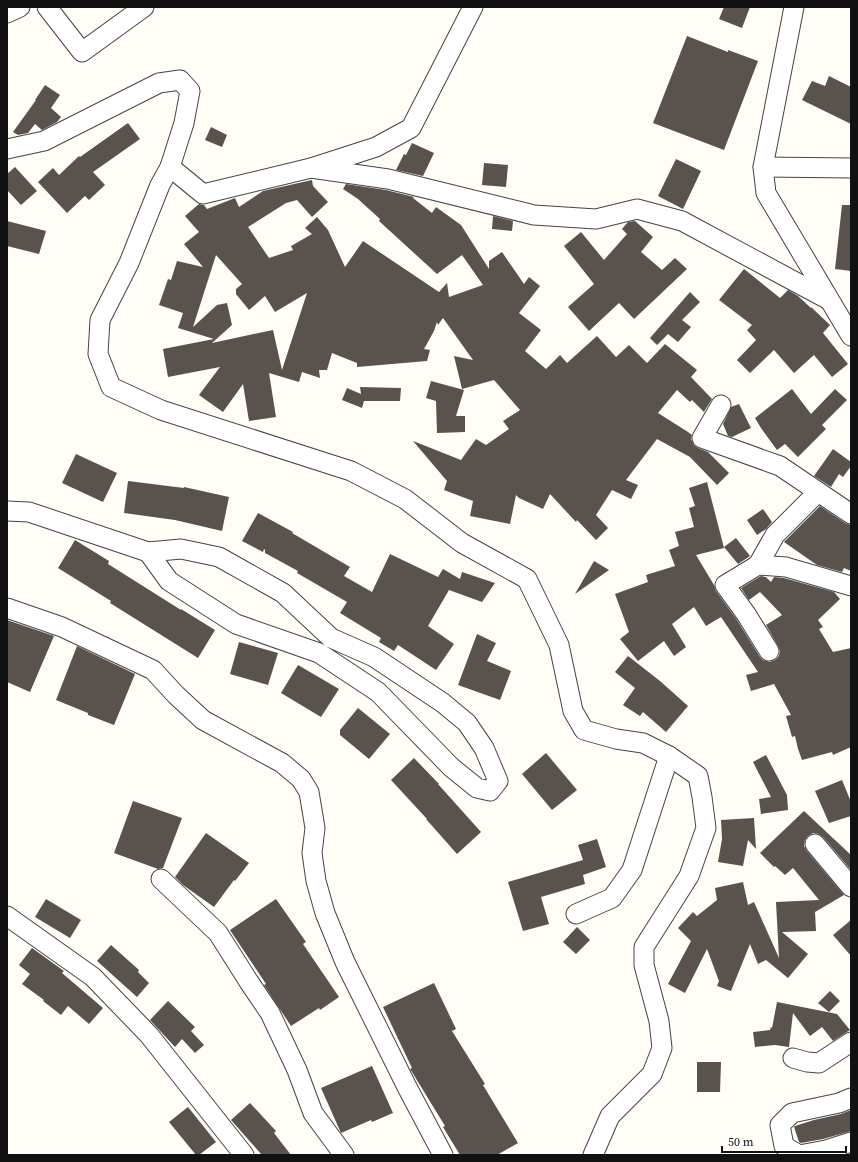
<svg xmlns="http://www.w3.org/2000/svg" width="858" height="1162" viewBox="0 0 858 1162" font-family="'Source Serif 4',serif">
  <style>
    .building { fill: #5a524d; fill-rule: evenodd }
    .lines { fill: none; stroke-linecap: round; stroke-linejoin: round }
    .minor-casing { stroke: #444; stroke-width: 21 }
    .minor { stroke: #fff; stroke-width: 19 }
  </style>
  <rect width="100%" height="100%" fill="#fffdf5"/>
  <!-- building -->
  <g class="building">
    <path d="M 724,7 L 750,7 L 742,28 L 719,19 Z"/>
    <path d="M 687,36 L 728,52 L 728,50 L 758,61 L 724,150 L 653,123 Z"/>
    <path d="M 829,76 L 851,87 L 851,124 L 802,100 L 812,81 L 825,86 Z"/>
    <path d="M 45,85 L 60,95 L 51,108 L 61,117 L 57,122 L 42,130 L 35,124 L 28,133 L 18,135 L 13,132 L 36,100 L 35,100 Z"/>
    <path d="M 128,123 L 140,139 L 93,172 L 105,185 L 89,200 L 85,196 L 67,213 L 38,182 L 53,168 L 59,175 L 79,156 L 80,157 Z"/>
    <path d="M 211,127 L 227,135 L 222,147 L 205,140 Z"/>
    <path d="M 412,143 L 434,153 L 423,176 L 396,170 L 404,154 L 406,155 Z"/>
    <path d="M 676,159 L 701,171 L 683,209 L 658,196 Z"/>
    <path d="M 484,163 L 508,165 L 506,187 L 482,185 Z"/>
    <path d="M 15,167 L 37,191 L 21,205 L 7,190 L 7,174 Z"/>
    <path d="M 312,180 L 313,186 L 328,202 L 312,217 L 297,200 L 286,203 L 248,227 L 269,258 L 293,250 L 291,246 L 312,234 L 305,228 L 317,217 L 328,230 L 345,267 L 363,241 L 439,292 L 447,283 L 449,297 L 483,285 L 462,255 L 437,274 L 379,221 L 380,219 L 358,199 L 343,189 L 346,184 L 386,190 L 414,197 L 413,198 L 432,213 L 436,207 L 461,225 L 489,269 L 489,261 L 502,252 L 524,284 L 529,277 L 540,286 L 519,313 L 541,330 L 525,351 L 546,369 L 560,355 L 567,363 L 597,336 L 616,357 L 629,345 L 647,363 L 665,344 L 697,370 L 691,377 L 712,399 L 705,410 L 704,412 L 692,400 L 690,402 L 677,390 L 658,413 L 688,432 L 692,435 L 691,439 L 694,445 L 698,448 L 708,452 L 729,473 L 717,485 L 690,457 L 657,439 L 626,480 L 638,485 L 631,499 L 612,490 L 596,515 L 608,528 L 596,540 L 577,520 L 576,522 L 550,494 L 543,509 L 519,498 L 516,495 L 510,524 L 470,516 L 473,501 L 444,490 L 447,481 L 413,441 L 461,460 L 476,439 L 486,445 L 509,429 L 503,421 L 520,410 L 494,380 L 462,389 L 454,356 L 473,360 L 443,318 L 438,325 L 437,322 L 434,331 L 424,349 L 430,350 L 427,361 L 357,367 L 357,363 L 332,353 L 327,370 L 319,370 L 320,378 L 302,372 L 299,382 L 269,373 L 276,417 L 249,421 L 243,384 L 223,412 L 199,395 L 220,367 L 168,377 L 163,349 L 214,339 L 178,328 L 183,313 L 159,305 L 168,279 L 171,280 L 177,261 L 203,267 L 184,244 L 199,232 L 185,216 L 199,204 L 204,205 L 207,209 L 235,198 L 239,207 L 263,191 ZM 216,255 L 242,284 L 236,289 L 236,294 L 249,310 L 265,296 L 275,312 L 307,293 L 282,370 L 273,330 L 212,343 L 232,325 L 227,303 L 217,305 L 193,327 Z"/>
    <path d="M 842,205 L 851,205 L 851,271 L 835,269 Z"/>
    <path d="M 493,216 L 513,221 L 512,231 L 492,229 Z"/>
    <path d="M 7,221 L 46,231 L 39,254 L 7,246 Z"/>
    <path d="M 635,221 L 653,237 L 641,252 L 662,270 L 675,258 L 687,269 L 634,319 L 619,303 L 589,331 L 568,307 L 594,284 L 564,246 L 581,232 L 604,260 L 627,234 L 622,229 L 628,222 Z"/>
    <path d="M 744,269 L 780,298 L 788,290 L 798,296 L 811,308 L 811,307 L 830,325 L 823,333 L 848,364 L 832,377 L 814,355 L 794,373 L 774,350 L 750,373 L 737,360 L 756,340 L 747,330 L 752,325 L 719,300 Z"/>
    <path d="M 690,292 L 700,302 L 682,320 L 691,327 L 678,342 L 668,334 L 657,345 L 650,338 Z"/>
    <path d="M 431,381 L 464,390 L 456,416 L 465,416 L 465,432 L 437,433 L 436,401 L 426,398 Z"/>
    <path d="M 360,387 L 401,388 L 400,401 L 364,401 L 362,408 L 342,400 L 347,388 L 361,394 Z"/>
    <path d="M 792,389 L 811,414 L 835,389 L 847,400 L 822,425 L 826,429 L 798,457 L 785,444 L 777,450 L 761,428 L 755,418 Z"/>
    <path d="M 739,404 L 751,428 L 732,437 L 728,436 L 723,424 L 731,407 Z"/>
    <path d="M 833,449 L 851,462 L 851,466 L 843,477 L 839,474 L 831,487 L 814,476 Z"/>
    <path d="M 76,454 L 117,473 L 103,502 L 62,483 Z"/>
    <path d="M 128,481 L 184,488 L 184,487 L 229,497 L 222,531 L 175,520 L 124,513 Z"/>
    <path d="M 707,482 L 724,548 L 696,555 L 714,585 L 716,591 L 737,620 L 760,657 L 763,660 L 770,662 L 775,660 L 779,656 L 780,651 L 778,646 L 766,625 L 782,615 L 760,592 L 749,600 L 741,588 L 761,576 L 766,577 L 771,582 L 774,577 L 784,578 L 834,592 L 840,599 L 818,620 L 823,627 L 819,629 L 833,652 L 851,648 L 851,747 L 833,755 L 832,752 L 802,760 L 798,749 L 795,736 L 792,737 L 786,716 L 791,715 L 774,684 L 751,691 L 746,675 L 758,672 L 721,617 L 706,626 L 694,607 L 672,624 L 686,647 L 674,656 L 664,641 L 638,661 L 620,639 L 629,632 L 615,594 L 648,582 L 646,575 L 675,566 L 669,550 L 679,546 L 675,532 L 694,527 L 689,508 L 695,506 L 689,488 Z"/>
    <path d="M 820,506 L 845,523 L 851,525 L 851,571 L 844,568 L 842,572 L 817,565 L 784,542 Z"/>
    <path d="M 763,509 L 772,522 L 766,529 L 757,535 L 747,520 Z"/>
    <path d="M 258,513 L 293,532 L 292,533 L 350,567 L 344,576 L 372,592 L 390,554 L 438,577 L 443,569 L 460,579 L 462,572 L 495,583 L 482,602 L 449,590 L 428,626 L 454,644 L 436,670 L 398,645 L 394,651 L 379,642 L 381,638 L 340,613 L 347,602 L 297,573 L 298,571 L 265,553 L 265,550 L 264,549 L 263,552 L 242,541 Z"/>
    <path d="M 736,538 L 750,556 L 738,564 L 724,547 Z"/>
    <path d="M 75,540 L 109,561 L 108,564 L 181,610 L 181,609 L 215,630 L 198,658 L 110,603 L 111,601 L 58,568 Z"/>
    <path d="M 594,561 L 609,570 L 575,594 Z"/>
    <path d="M 7,620 L 54,636 L 30,692 L 7,682 Z"/>
    <path d="M 477,634 L 496,643 L 487,661 L 511,671 L 500,700 L 458,685 Z"/>
    <path d="M 239,642 L 278,653 L 268,685 L 230,674 Z"/>
    <path d="M 77,646 L 135,674 L 114,725 L 88,715 L 88,713 L 56,700 Z"/>
    <path d="M 628,656 L 660,681 L 688,706 L 666,732 L 643,712 L 640,716 L 623,705 L 635,688 L 615,672 Z"/>
    <path d="M 298,665 L 339,689 L 321,717 L 281,693 Z"/>
    <path d="M 358,708 L 390,734 L 369,759 L 340,735 L 340,730 Z"/>
    <path d="M 546,753 L 577,790 L 552,810 L 522,774 Z"/>
    <path d="M 766,755 L 787,795 L 788,810 L 761,814 L 759,799 L 771,797 L 753,762 Z"/>
    <path d="M 414,758 L 439,784 L 438,784 L 481,832 L 457,854 L 426,819 L 427,819 L 391,780 Z"/>
    <path d="M 842,780 L 851,802 L 851,816 L 829,823 L 815,791 Z"/>
    <path d="M 133,801 L 182,818 L 163,868 L 158,869 L 114,853 Z"/>
    <path d="M 804,811 L 851,855 L 851,870 L 823,837 L 819,834 L 813,833 L 808,836 L 805,840 L 804,846 L 807,851 L 844,895 L 815,912 L 816,931 L 782,932 L 808,954 L 788,978 L 766,960 L 758,964 L 750,944 L 731,991 L 717,986 L 719,981 L 707,949 L 685,993 L 668,984 L 691,941 L 678,928 L 693,912 L 697,916 L 717,900 L 715,888 L 743,882 L 748,905 L 754,902 L 779,958 L 776,902 L 819,900 L 793,868 L 785,875 L 775,866 L 774,867 L 760,853 Z"/>
    <path d="M 754,818 L 756,849 L 748,840 L 743,866 L 718,862 L 722,839 L 721,820 Z"/>
    <path d="M 206,833 L 249,863 L 235,881 L 234,880 L 214,907 L 183,885 L 175,877 Z"/>
    <path d="M 597,839 L 606,867 L 583,875 L 585,884 L 541,897 L 549,924 L 523,931 L 508,882 L 583,860 L 578,845 Z"/>
    <path d="M 46,899 L 81,920 L 70,938 L 35,917 Z"/>
    <path d="M 276,899 L 306,942 L 303,944 L 339,997 L 320,1010 L 319,1008 L 291,1026 L 264,985 L 266,984 L 230,930 Z"/>
    <path d="M 851,920 L 851,956 L 833,935 Z"/>
    <path d="M 577,927 L 590,940 L 576,954 L 563,942 Z"/>
    <path d="M 111,945 L 139,970 L 138,972 L 149,983 L 137,997 L 97,961 Z"/>
    <path d="M 32,948 L 64,971 L 62,973 L 103,1008 L 89,1024 L 68,1006 L 61,1015 L 43,1001 L 44,1000 L 22,984 L 30,974 L 19,965 Z"/>
    <path d="M 434,983 L 456,1029 L 452,1031 L 485,1084 L 483,1085 L 518,1143 L 497,1155 L 460,1155 L 443,1127 L 445,1126 L 412,1072 L 410,1069 L 412,1068 L 383,1007 Z"/>
    <path d="M 830,991 L 840,1001 L 829,1012 L 818,1003 Z"/>
    <path d="M 168,1001 L 195,1027 L 191,1031 L 204,1045 L 195,1053 L 182,1039 L 175,1047 L 150,1020 Z"/>
    <path d="M 777,1002 L 837,1014 L 850,1030 L 833,1041 L 822,1027 L 810,1036 L 793,1013 L 789,1047 L 775,1045 L 755,1047 L 753,1032 L 770,1030 L 771,1027 L 772,1028 Z"/>
    <path d="M 697,1062 L 721,1062 L 720,1092 L 697,1092 Z"/>
    <path d="M 372,1066 L 393,1113 L 372,1122 L 371,1120 L 341,1133 L 321,1088 Z"/>
    <path d="M 250,1103 L 276,1131 L 274,1133 L 291,1155 L 262,1155 L 231,1120 Z"/>
    <path d="M 188,1107 L 216,1142 L 199,1155 L 196,1155 L 169,1122 Z"/>
    <path d="M 851,1110 L 851,1131 L 823,1139 L 801,1143 L 799,1142 L 794,1127 L 795,1126 L 814,1120 L 841,1114 Z"/>
  </g>
  <g class="lines">
    <!-- minor casing -->
    <g class="minor-casing">
      <g id="minor">
        <path d="M 47,7 L 82,52 L 144,7"/>
        <path d="M 794,7 L 763,167 L 766,193 L 851,336"/>
        <path d="M 7,13 L 20,7"/>
        <path d="M 7,149 L 44,141 L 159,83 L 180,80 L 190,91 L 184,123 L 170,167 L 160,185 L 129,263 L 100,320 L 98,354 L 111,387 L 161,410 L 351,471 L 405,499 L 462,543 L 527,579 L 559,645 L 573,711 L 584,730 L 616,739 L 643,743 L 669,756 L 698,776 L 702,797 L 706,828 L 689,876 L 644,947 L 644,965 L 659,1021 L 662,1048 L 652,1074 L 610,1116 L 593,1155"/>
        <path d="M 170,167 L 203,194 L 311,168 L 376,147 L 411,128 L 473,7"/>
        <path d="M 763,167 L 851,168"/>
        <path d="M 311,168 L 388,179 L 534,215 L 596,219 L 637,209 L 682,221 L 829,300"/>
        <path d="M 721,405 L 702,438 L 780,466 L 851,514"/>
        <path d="M 7,511 L 29,512 L 148,552 L 181,549 L 219,557 L 283,593 L 331,638 L 374,657 L 443,703 L 467,723 L 484,748 L 498,781 L 490,791 L 477,788 L 451,767 L 378,692 L 319,653 L 236,624 L 169,581 L 148,552"/>
        <path d="M 758,565 L 775,535 L 818,492"/>
        <path d="M 7,608 L 62,627 L 153,670 L 176,695 L 203,720 L 282,763 L 301,779 L 309,792 L 315,828 L 312,853 L 316,881 L 325,913 L 345,962 L 407,1087 L 443,1155"/>
        <path d="M 769,651 L 746,614 L 725,585 L 758,565 L 786,567 L 851,586"/>
        <path d="M 815,844 L 851,887"/>
        <path d="M 161,879 L 218,933 L 249,982 L 270,1013 L 297,1070 L 313,1113 L 344,1155"/>
        <path d="M 576,914 L 612,898 L 632,870 L 669,756"/>
        <path d="M 7,916 L 93,977 L 149,1035 L 244,1155"/>
        <path d="M 793,1058 L 807,1062 L 819,1063 L 851,1042"/>
        <path d="M 851,1098 L 839,1103 L 792,1113 L 780,1125 L 784,1146 L 799,1155 L 826,1150 L 851,1142"/>
      </g>
    </g>
    <!-- minor -->
    <use href="#minor" class="minor"/>
  </g>
  <!-- border -->
  <rect width="858" height="1162" fill="none" stroke="#111111" stroke-width="16"/>
  <!-- scale -->
  <path d="M722 1146v6h124v-6" fill="none" stroke="#111111" stroke-width="2"/>
  <text x="728" y="1146" font-size="12" fill="#111111" stroke="#ffffff" stroke-width="3" paint-order="stroke">50 m</text>
</svg>
